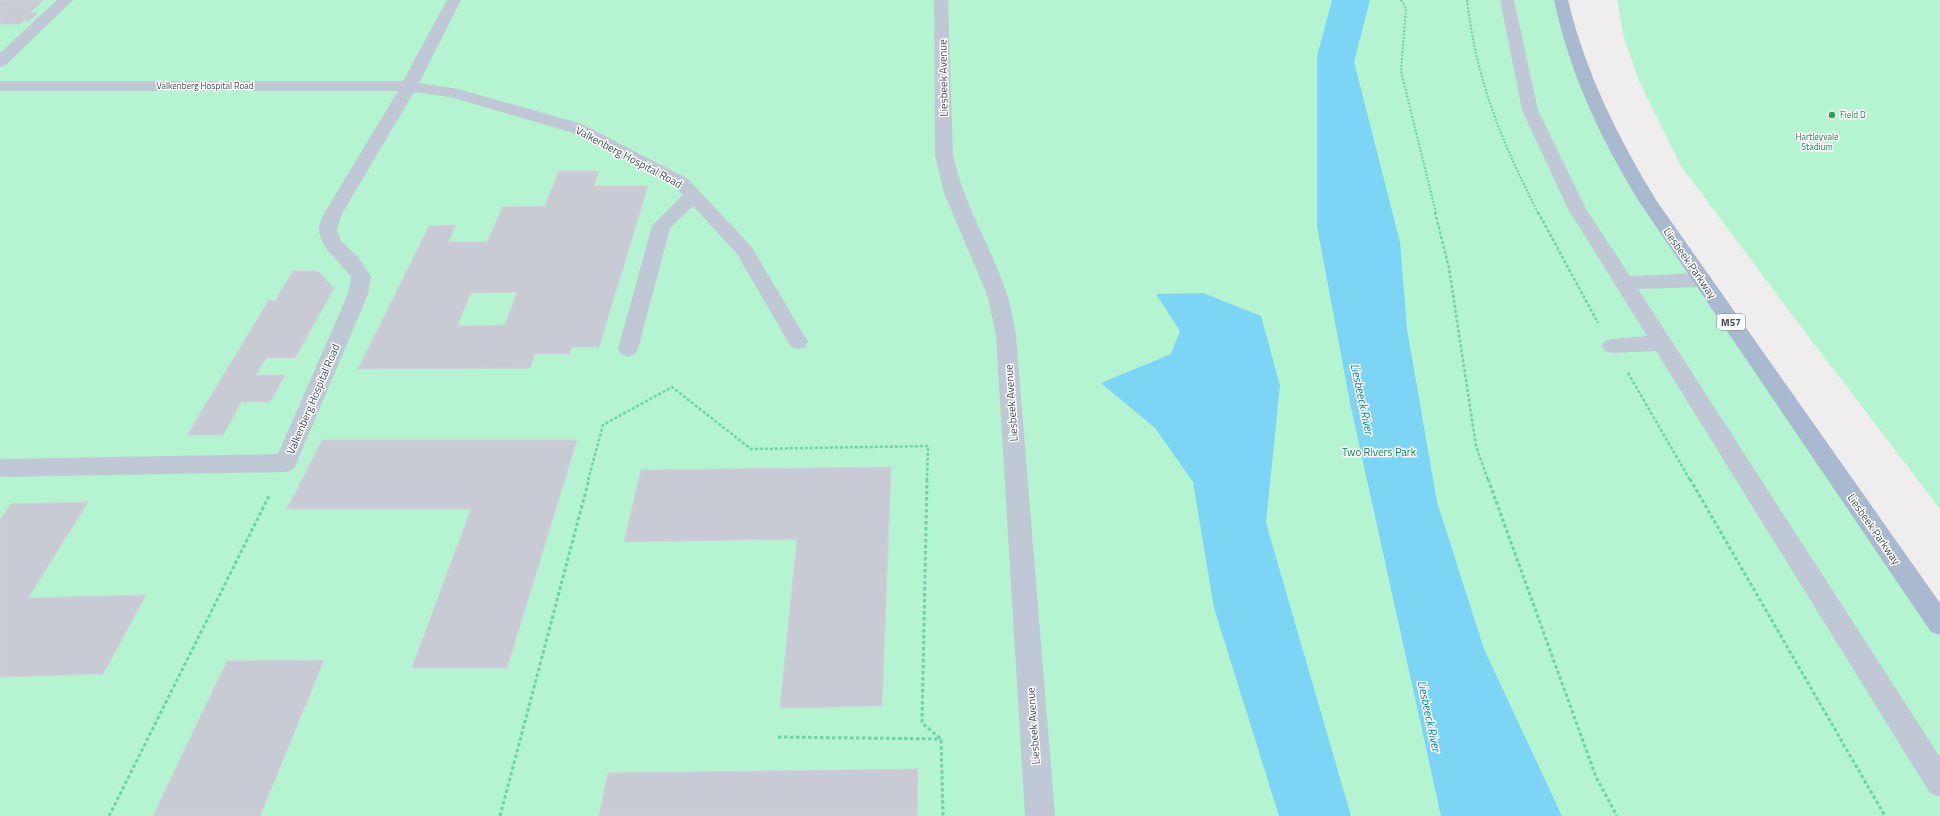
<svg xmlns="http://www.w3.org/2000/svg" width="1940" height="816" viewBox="0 0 1940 816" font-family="'Titillium Web',sans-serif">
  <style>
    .green { fill: #b5f4d1 }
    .water { fill: #7dd5f5 }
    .building { fill: #c8cbd4; stroke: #d0d2da; fill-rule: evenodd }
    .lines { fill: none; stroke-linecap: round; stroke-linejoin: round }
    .path-far2 { stroke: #6ad5a7; stroke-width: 2; stroke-dasharray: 2 1.5; stroke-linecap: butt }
    .path-far1 { stroke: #6ad5a7; stroke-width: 2.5; stroke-dasharray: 3 2; stroke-linecap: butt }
    .path { stroke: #6ad5a7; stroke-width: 3; stroke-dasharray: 3.5 2.5; stroke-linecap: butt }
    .minor { fill: #bfc8d4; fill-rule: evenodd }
    .major { fill: #a9bad0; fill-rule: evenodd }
    .leisure-dot { fill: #2e9e5b; stroke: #fff; stroke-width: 1.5 }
    .labels { text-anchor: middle; stroke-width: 3; stroke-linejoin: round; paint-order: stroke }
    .far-street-label { font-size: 9px; fill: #434f5d; stroke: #fff }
    .far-leisure-label { font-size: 9px; fill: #27864d; stroke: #fff; text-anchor: start }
    .far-park-label { font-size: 9px; fill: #0c8650; stroke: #fff }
    .shield { fill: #fff; stroke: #7b848e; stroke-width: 1 }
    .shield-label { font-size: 10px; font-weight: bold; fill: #434f5d }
    .street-label { font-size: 11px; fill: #434f5d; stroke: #fff }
    .park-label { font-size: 11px; fill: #0c8650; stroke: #fff }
    .water-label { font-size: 12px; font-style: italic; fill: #017cab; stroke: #fff }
  </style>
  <rect width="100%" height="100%" fill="#f0eded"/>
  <!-- green -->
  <g class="green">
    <path d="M 0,0 L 1561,0 L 1606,129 L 1940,624 L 1940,816 L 0,816 Z"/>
    <path d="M 1617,0 L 1940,0 L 1940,509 L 1799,324 L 1681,166 L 1639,81 L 1624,38 Z"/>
  </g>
  <!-- water -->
  <g class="water">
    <path d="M 1332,0 L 1370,0 L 1354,62 L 1400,242 L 1407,329 L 1437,502 L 1484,649 L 1562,816 L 1441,816 L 1350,403 L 1317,226 L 1317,57 Z"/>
    <path d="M 1203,293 L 1261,316 L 1280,385 L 1266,523 L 1351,816 L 1279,816 L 1214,608 L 1193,482 L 1155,428 L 1101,383 L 1171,354 L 1180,331 L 1156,294 Z"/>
  </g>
  <!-- building -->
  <g class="building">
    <path d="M 0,0 L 44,0 L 30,13 L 38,13 L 29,21 L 23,21 L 20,24 L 0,24 Z"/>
    <path d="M 559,171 L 599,171 L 594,186 L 648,186 L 599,347 L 572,347 L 570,354 L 535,354 L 530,368 L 358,369 L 429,226 L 456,225 L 448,242 L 487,242 L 503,207 L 545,206 ZM 517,292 L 505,325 L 457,326 L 471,293 Z"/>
    <path d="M 293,271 L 318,271 L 334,288 L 295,358 L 266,358 L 256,375 L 285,375 L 270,402 L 241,402 L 223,435 L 187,435 L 269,300 L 275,301 Z"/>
    <path d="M 322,440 L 577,440 L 507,668 L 412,668 L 471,509 L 287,509 Z"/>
    <path d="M 891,467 L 882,706 L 780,708 L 797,539 L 624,542 L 641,470 Z"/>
    <path d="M 88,502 L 28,598 L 146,595 L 103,674 L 0,677 L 0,520 L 11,504 Z"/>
    <path d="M 324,660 L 260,816 L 153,816 L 227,661 Z"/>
    <path d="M 918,769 L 917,816 L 599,816 L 608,773 Z"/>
  </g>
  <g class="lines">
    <!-- path-far2 -->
    <g class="path-far2">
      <path d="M 1401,0 L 1406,8 L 1401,71 L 1436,213"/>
      <path d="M 1467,0 C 1476,80 1502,142 1538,213"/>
    </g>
    <!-- path-far1 -->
    <g class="path-far1">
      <path d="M 1435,212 L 1449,268 L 1476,446 L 1488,480"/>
      <path d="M 1538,212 L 1598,323"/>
      <path d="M 1628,373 L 1690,480"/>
      <path d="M 588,480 L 603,425 L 672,387 L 751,449 L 928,446 L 927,480"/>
    </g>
    <!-- path -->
    <g class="path">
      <path d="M 927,479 L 922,723 L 941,739 L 943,816"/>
      <path d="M 1488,479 L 1596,777 L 1617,816"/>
      <path d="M 1690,479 L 1885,816"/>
      <path d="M 778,737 L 941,739"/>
      <path d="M 109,816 L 270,494"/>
      <path d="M 500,816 L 589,479"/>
    </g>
    <!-- minor -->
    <g class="minor">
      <path d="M 57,0 L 73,0 L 6,65 L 0,67 L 0,53 Z"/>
      <path d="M 447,0 L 461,0 L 419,83 L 458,89 L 582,124 L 688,179 L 751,246 L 808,342 L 805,347 L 798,349 L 791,347 L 737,254 L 693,206 L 670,228 L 638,349 L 635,354 L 628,357 L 621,354 L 618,349 L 652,226 L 683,195 L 676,187 L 570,132 L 450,97 L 414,92 L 343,212 L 337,229 L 341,241 L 359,258 L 371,277 L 368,294 L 294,469 L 286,472 L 0,477 L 0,459 L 278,454 L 348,294 L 351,277 C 341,262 321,250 319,230 C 318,225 323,217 325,212 L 398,91 L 0,91 L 0,81 L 403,81 Z"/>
      <path d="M 934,0 L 948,0 L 953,155 C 964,206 992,248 1008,297 C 1012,310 1014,323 1016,336 L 1055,816 L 1025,816 L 996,336 L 988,297 L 944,193 L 935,155 Z"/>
      <path d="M 1500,0 L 1514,0 L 1538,110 L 1586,209 L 1630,276 L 1702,273 L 1709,275 L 1712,280 L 1709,285 L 1702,287 L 1638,289 L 1940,757 L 1940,797 L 1930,793 L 1656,351 L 1612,353 L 1605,351 L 1602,346 L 1605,341 L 1612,339 L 1647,336 L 1568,209 L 1522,110 Z"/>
    </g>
    <!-- major -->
    <path class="major" d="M 1554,0 L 1568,0 C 1586,74 1617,135 1656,200 L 1940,603 L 1940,635 L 1931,632 L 1638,200 C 1599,135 1570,74 1554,0 Z"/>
  </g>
  <!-- markers -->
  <circle class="leisure-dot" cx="1832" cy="115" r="4"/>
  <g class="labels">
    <!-- far-street labels -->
    <g class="far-street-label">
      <text x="205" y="89">Valkenberg Hospital Road</text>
    </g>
    <!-- far-leisure labels -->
    <g class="far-leisure-label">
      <text x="1840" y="118">Field D</text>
    </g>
    <!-- far-park labels -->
    <g class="far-park-label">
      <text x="1817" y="140">Hartleyvale<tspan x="1817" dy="10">Stadium</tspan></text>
    </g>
    <!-- shield labels -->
    <rect class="shield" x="1717" y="314" width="28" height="16" rx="3"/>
    <g class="shield-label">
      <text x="1731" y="326">M57</text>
    </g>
    <!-- street labels -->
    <g class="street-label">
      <text transform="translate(943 78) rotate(-91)" y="4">Liesbeek Avenue</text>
      <text transform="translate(629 157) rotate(28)" y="4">Valkenberg Hospital Road</text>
      <text transform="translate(1690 263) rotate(55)" y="4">Liesbeek Parkway</text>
      <text transform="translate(313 399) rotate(-67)" y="4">Valkenberg Hospital Road</text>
      <text transform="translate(1011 403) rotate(-94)" y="4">Liesbeek Avenue</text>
      <text transform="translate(1874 529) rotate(55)" y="4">Liesbeek Parkway</text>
      <text transform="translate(1033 726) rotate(-94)" y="4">Liesbeek Avenue</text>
    </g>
    <!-- park labels -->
    <g class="park-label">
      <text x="1379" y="456">Two Rivers Park</text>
    </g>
    <!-- water labels -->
    <g class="water-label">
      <text transform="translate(1362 399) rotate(78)" y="4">Liesbeeck River</text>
      <text transform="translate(1429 716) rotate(78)" y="4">Liesbeeck River</text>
    </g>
  </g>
</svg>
